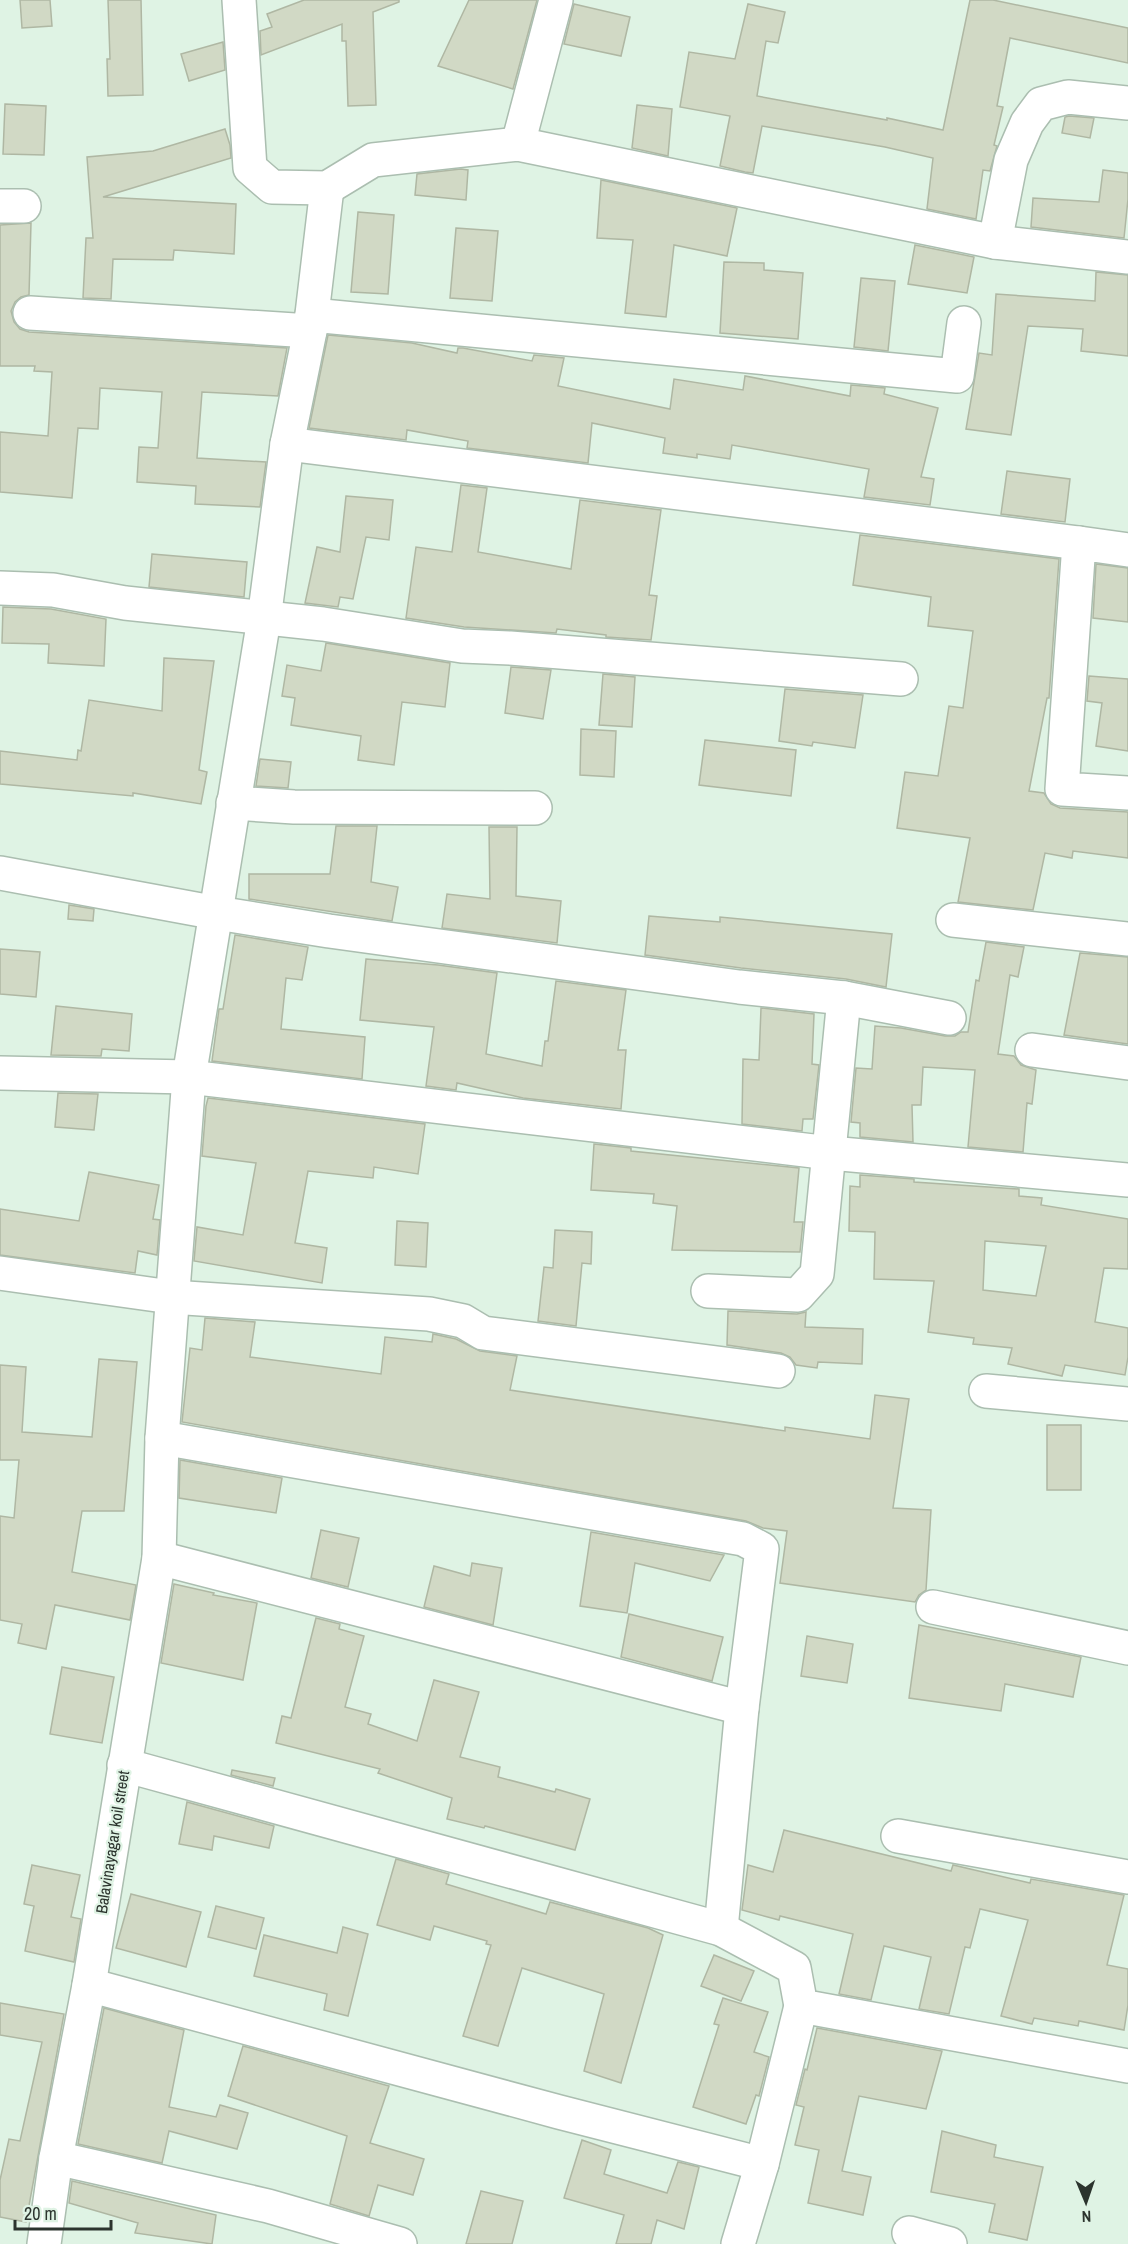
<svg xmlns="http://www.w3.org/2000/svg" width="1128" height="2244" viewBox="0 0 1128 2244" font-family="'Archivo Narrow',sans-serif">
  <style>
    .building { fill: #d1d9c5; stroke: #afb7a3; stroke-width: 1.5; fill-rule: evenodd }
    .lines { fill: none; stroke-linecap: round; stroke-linejoin: round }
    .minor-casing { stroke: #abbeb0; stroke-width: 36 }
    .minor { stroke: #fff; stroke-width: 33 }
    .labels { text-anchor: middle; stroke-width: 4.5; stroke-linejoin: round; paint-order: stroke }
    .street-label { font-size: 16px; fill: #2c342e; stroke: #dff3e4 }
  </style>
  <rect width="100%" height="100%" fill="#dff3e4"/>
  <!-- building -->
  <g class="building">
    <path d="M 20,0 L 50,0 L 52,26 L 22,28 Z"/>
    <path d="M 108,0 L 141,0 L 143,95 L 108,96 L 107,59 L 110,59 Z"/>
    <path d="M 304,0 L 399,0 L 399,2 L 373,12 L 376,105 L 348,106 L 346,41 L 342,41 L 342,24 L 261,55 L 260,31 L 272,27 L 267,14 Z"/>
    <path d="M 469,0 L 537,0 L 513,89 L 438,66 Z"/>
    <path d="M 970,0 L 993,0 L 1128,28 L 1128,63 L 1010,38 L 997,106 L 1003,107 L 994,145 L 997,146 L 990,171 L 983,170 L 976,219 L 927,209 L 933,158 L 885,147 L 762,126 L 753,173 L 745,172 L 720,166 L 730,116 L 680,107 L 689,52 L 735,59 L 748,4 L 785,12 L 778,43 L 766,41 L 757,96 L 887,120 L 887,118 L 943,130 Z"/>
    <path d="M 574,4 L 630,17 L 621,56 L 564,44 Z"/>
    <path d="M 223,42 L 225,70 L 189,81 L 181,54 Z"/>
    <path d="M 5,104 L 46,106 L 44,155 L 3,154 Z"/>
    <path d="M 637,105 L 672,109 L 668,156 L 632,148 Z"/>
    <path d="M 1069,116 L 1094,118 L 1090,138 L 1062,133 L 1065,117 Z"/>
    <path d="M 225,129 L 230,145 L 231,158 L 103,197 L 236,204 L 234,254 L 174,250 L 173,260 L 113,259 L 111,299 L 83,298 L 86,238 L 93,238 L 87,157 L 153,151 Z"/>
    <path d="M 461,169 L 468,170 L 466,200 L 415,195 L 417,174 Z"/>
    <path d="M 1103,170 L 1128,173 L 1128,199 L 1124,238 L 1031,227 L 1033,198 L 1099,202 Z"/>
    <path d="M 601,180 L 737,208 L 727,256 L 674,245 L 666,317 L 625,313 L 633,240 L 597,238 Z"/>
    <path d="M 358,212 L 394,215 L 388,294 L 351,292 Z"/>
    <path d="M 31,223 L 29,295 L 21,297 L 15,302 L 11,311 L 14,322 L 20,329 L 29,332 L 287,348 L 278,396 L 202,392 L 197,458 L 266,462 L 260,507 L 195,504 L 196,486 L 137,482 L 139,447 L 158,448 L 162,392 L 100,388 L 98,429 L 78,428 L 72,498 L 0,492 L 0,432 L 48,436 L 52,372 L 34,371 L 35,366 L 0,366 L 0,225 Z"/>
    <path d="M 456,228 L 498,231 L 492,301 L 450,298 Z"/>
    <path d="M 915,245 L 974,257 L 967,293 L 908,284 Z"/>
    <path d="M 724,262 L 764,263 L 764,270 L 803,273 L 798,339 L 720,333 Z"/>
    <path d="M 1096,272 L 1128,275 L 1128,356 L 1081,351 L 1083,329 L 1028,326 L 1011,435 L 966,429 L 979,353 L 992,355 L 996,294 L 1095,301 Z"/>
    <path d="M 861,278 L 895,281 L 888,351 L 854,347 Z"/>
    <path d="M 328,335 L 412,343 L 457,353 L 458,348 L 463,348 L 532,361 L 534,355 L 564,358 L 558,386 L 670,409 L 674,379 L 743,390 L 745,376 L 850,396 L 851,385 L 885,388 L 884,394 L 938,408 L 921,477 L 934,479 L 930,505 L 864,497 L 869,469 L 732,445 L 730,459 L 697,454 L 697,458 L 663,453 L 665,438 L 592,423 L 588,463 L 467,448 L 468,441 L 407,430 L 406,440 L 309,428 Z"/>
    <path d="M 1007,471 L 1070,479 L 1065,522 L 1001,514 Z"/>
    <path d="M 461,485 L 487,488 L 478,552 L 571,569 L 580,500 L 661,510 L 649,595 L 657,596 L 651,640 L 606,637 L 606,635 L 557,629 L 556,633 L 464,627 L 406,618 L 416,547 L 452,552 Z"/>
    <path d="M 346,496 L 393,500 L 389,540 L 366,537 L 353,599 L 340,597 L 338,607 L 305,603 L 317,547 L 340,552 Z"/>
    <path d="M 860,535 L 1059,559 L 1049,698 L 1047,698 L 1029,791 L 1044,793 L 1051,804 L 1060,808 L 1128,812 L 1128,858 L 1073,851 L 1072,858 L 1045,853 L 1033,910 L 958,902 L 970,838 L 897,828 L 905,772 L 938,776 L 949,706 L 963,708 L 973,631 L 928,626 L 931,597 L 853,585 Z"/>
    <path d="M 152,554 L 247,562 L 244,597 L 149,587 Z"/>
    <path d="M 1096,564 L 1128,568 L 1128,622 L 1093,618 Z"/>
    <path d="M 3,607 L 51,609 L 106,619 L 104,666 L 48,663 L 49,644 L 2,643 Z"/>
    <path d="M 326,643 L 450,663 L 445,707 L 402,702 L 394,765 L 358,760 L 361,736 L 291,725 L 295,698 L 282,696 L 287,665 L 321,671 Z"/>
    <path d="M 164,658 L 214,661 L 199,770 L 207,772 L 201,804 L 133,793 L 133,796 L 0,784 L 0,751 L 77,760 L 78,750 L 81,751 L 89,700 L 162,711 Z"/>
    <path d="M 511,667 L 551,670 L 543,719 L 505,713 Z"/>
    <path d="M 603,674 L 635,677 L 632,727 L 599,725 Z"/>
    <path d="M 1089,676 L 1128,679 L 1128,751 L 1096,746 L 1102,703 L 1087,701 Z"/>
    <path d="M 785,689 L 863,695 L 855,748 L 813,742 L 812,746 L 779,741 Z"/>
    <path d="M 581,729 L 616,731 L 614,777 L 580,775 Z"/>
    <path d="M 705,740 L 796,750 L 791,796 L 699,785 Z"/>
    <path d="M 260,759 L 291,762 L 288,788 L 256,786 Z"/>
    <path d="M 336,826 L 377,826 L 371,882 L 398,887 L 392,921 L 249,899 L 249,874 L 330,874 Z"/>
    <path d="M 489,827 L 517,827 L 516,896 L 561,901 L 557,943 L 442,928 L 447,894 L 490,899 Z"/>
    <path d="M 69,905 L 94,909 L 93,921 L 68,919 Z"/>
    <path d="M 649,916 L 720,922 L 720,917 L 892,934 L 886,987 L 846,979 L 741,968 L 645,955 Z"/>
    <path d="M 235,935 L 308,947 L 302,980 L 286,978 L 281,1029 L 365,1037 L 362,1079 L 212,1061 L 219,1009 L 223,1009 Z"/>
    <path d="M 986,942 L 1024,947 L 1018,977 L 1010,975 L 998,1054 L 1014,1056 L 1021,1065 L 1036,1070 L 1032,1104 L 1027,1103 L 1023,1152 L 968,1147 L 975,1070 L 923,1067 L 921,1105 L 912,1105 L 913,1142 L 860,1137 L 860,1123 L 851,1122 L 856,1068 L 872,1069 L 875,1026 L 901,1028 L 945,1036 L 955,1036 L 961,1032 L 968,1032 L 976,980 L 979,981 Z"/>
    <path d="M 0,949 L 40,952 L 36,997 L 0,994 Z"/>
    <path d="M 1080,953 L 1128,957 L 1128,1044 L 1064,1035 Z"/>
    <path d="M 366,959 L 438,965 L 497,973 L 486,1054 L 542,1066 L 545,1041 L 548,1041 L 556,981 L 626,990 L 618,1050 L 626,1050 L 621,1109 L 523,1098 L 457,1083 L 456,1090 L 426,1086 L 434,1027 L 360,1020 Z"/>
    <path d="M 56,1006 L 132,1014 L 129,1051 L 102,1049 L 101,1056 L 51,1055 Z"/>
    <path d="M 761,1008 L 814,1014 L 812,1064 L 819,1065 L 813,1119 L 803,1119 L 802,1131 L 742,1124 L 743,1059 L 759,1060 Z"/>
    <path d="M 58,1093 L 98,1094 L 94,1130 L 55,1127 Z"/>
    <path d="M 208,1098 L 425,1124 L 418,1174 L 374,1167 L 373,1178 L 308,1171 L 295,1243 L 327,1248 L 322,1283 L 194,1261 L 197,1227 L 243,1235 L 256,1163 L 202,1156 L 206,1106 Z"/>
    <path d="M 594,1144 L 631,1148 L 631,1151 L 799,1168 L 794,1222 L 803,1222 L 800,1252 L 672,1250 L 677,1206 L 653,1203 L 654,1194 L 591,1190 Z"/>
    <path d="M 89,1172 L 159,1185 L 153,1219 L 160,1220 L 157,1255 L 138,1251 L 135,1273 L 0,1255 L 0,1209 L 79,1221 Z"/>
    <path d="M 860,1175 L 914,1179 L 914,1182 L 1019,1189 L 1019,1196 L 1042,1198 L 1041,1205 L 1128,1219 L 1128,1269 L 1104,1268 L 1095,1322 L 1128,1328 L 1128,1357 L 1125,1375 L 1065,1365 L 1062,1376 L 1008,1364 L 1012,1348 L 973,1344 L 974,1338 L 928,1332 L 934,1281 L 874,1279 L 875,1232 L 849,1231 L 850,1186 L 860,1187 ZM 985,1241 L 1046,1246 L 1036,1296 L 983,1290 Z"/>
    <path d="M 397,1221 L 428,1223 L 426,1267 L 395,1265 Z"/>
    <path d="M 555,1230 L 592,1232 L 591,1264 L 582,1263 L 576,1326 L 538,1321 L 544,1267 L 553,1268 Z"/>
    <path d="M 728,1311 L 797,1314 L 806,1312 L 805,1327 L 863,1329 L 862,1364 L 818,1362 L 817,1368 L 796,1365 L 790,1357 L 781,1353 L 727,1345 Z"/>
    <path d="M 205,1318 L 255,1322 L 250,1357 L 381,1374 L 385,1337 L 432,1342 L 433,1334 L 456,1339 L 480,1351 L 517,1356 L 510,1390 L 785,1431 L 785,1427 L 870,1439 L 875,1395 L 909,1399 L 893,1508 L 931,1510 L 926,1590 L 919,1595 L 915,1602 L 780,1583 L 787,1531 L 763,1528 L 746,1521 L 182,1422 L 190,1348 L 202,1350 Z"/>
    <path d="M 99,1359 L 137,1362 L 124,1511 L 82,1511 L 72,1572 L 136,1585 L 130,1620 L 55,1605 L 46,1649 L 18,1643 L 22,1624 L 0,1620 L 0,1516 L 14,1518 L 19,1460 L 0,1460 L 0,1365 L 26,1367 L 22,1432 L 92,1437 Z"/>
    <rect x="1047" y="1425" width="34" height="65"/>
    <path d="M 180,1460 L 282,1478 L 276,1513 L 179,1498 Z"/>
    <path d="M 321,1530 L 359,1538 L 348,1587 L 311,1578 Z"/>
    <path d="M 591,1532 L 724,1555 L 710,1581 L 635,1563 L 627,1613 L 580,1606 Z"/>
    <path d="M 472,1563 L 502,1568 L 493,1625 L 424,1607 L 434,1566 L 470,1576 Z"/>
    <path d="M 174,1584 L 214,1593 L 213,1595 L 257,1603 L 243,1680 L 161,1663 Z"/>
    <path d="M 629,1614 L 723,1637 L 712,1681 L 621,1657 Z"/>
    <path d="M 316,1618 L 340,1624 L 339,1629 L 364,1636 L 345,1707 L 371,1714 L 368,1724 L 417,1741 L 434,1680 L 479,1692 L 460,1757 L 500,1767 L 498,1777 L 555,1792 L 556,1789 L 590,1799 L 575,1850 L 485,1826 L 484,1828 L 447,1819 L 452,1798 L 378,1773 L 380,1769 L 276,1743 L 282,1716 L 291,1718 Z"/>
    <path d="M 919,1625 L 1081,1657 L 1073,1697 L 1005,1684 L 1001,1711 L 909,1698 Z"/>
    <path d="M 807,1636 L 853,1644 L 847,1683 L 801,1676 Z"/>
    <path d="M 62,1667 L 114,1677 L 102,1743 L 50,1734 Z"/>
    <path d="M 232,1770 L 275,1778 L 273,1786 L 231,1775 Z"/>
    <path d="M 187,1802 L 274,1826 L 269,1848 L 214,1836 L 212,1850 L 179,1844 Z"/>
    <path d="M 784,1830 L 951,1871 L 953,1865 L 1030,1883 L 1031,1879 L 1124,1895 L 1107,1965 L 1128,1969 L 1128,2005 L 1124,2030 L 1079,2021 L 1078,2026 L 1034,2018 L 1032,2024 L 1001,2016 L 1028,1920 L 980,1909 L 970,1948 L 965,1947 L 949,2014 L 919,2009 L 931,1957 L 884,1946 L 871,2000 L 839,1994 L 853,1934 L 780,1916 L 779,1920 L 742,1910 L 748,1865 L 773,1872 Z"/>
    <path d="M 396,1859 L 449,1874 L 446,1884 L 546,1914 L 550,1902 L 648,1928 L 663,1935 L 621,2083 L 584,2071 L 604,1994 L 522,1968 L 498,2046 L 463,2036 L 491,1945 L 486,1944 L 487,1941 L 434,1926 L 430,1940 L 377,1925 Z"/>
    <path d="M 32,1865 L 80,1875 L 71,1917 L 81,1919 L 74,1962 L 25,1951 L 34,1906 L 24,1904 Z"/>
    <path d="M 131,1894 L 201,1912 L 186,1967 L 116,1948 Z"/>
    <path d="M 216,1906 L 264,1918 L 256,1949 L 208,1937 Z"/>
    <path d="M 343,1927 L 368,1934 L 348,2016 L 324,2010 L 327,1994 L 254,1976 L 264,1935 L 337,1953 Z"/>
    <path d="M 714,1955 L 754,1971 L 741,2001 L 701,1986 Z"/>
    <path d="M 723,1998 L 768,2012 L 754,2052 L 769,2057 L 759,2096 L 756,2095 L 746,2124 L 693,2107 L 719,2025 L 714,2024 Z"/>
    <path d="M 0,2003 L 64,2014 L 26,2222 L 0,2217 L 0,2180 L 9,2139 L 20,2141 L 42,2042 L 0,2035 Z"/>
    <path d="M 104,2008 L 184,2030 L 169,2107 L 216,2117 L 220,2105 L 248,2113 L 237,2149 L 169,2131 L 162,2163 L 78,2144 Z"/>
    <path d="M 817,2028 L 942,2051 L 926,2109 L 859,2096 L 842,2171 L 871,2177 L 863,2215 L 808,2203 L 819,2150 L 795,2145 L 804,2107 L 796,2105 L 805,2069 L 807,2070 Z"/>
    <path d="M 243,2046 L 389,2086 L 370,2143 L 424,2159 L 413,2195 L 378,2185 L 369,2216 L 330,2204 L 347,2136 L 228,2096 Z"/>
    <path d="M 942,2131 L 996,2145 L 994,2157 L 1043,2167 L 1027,2240 L 989,2232 L 995,2204 L 931,2192 Z"/>
    <path d="M 582,2140 L 611,2150 L 604,2174 L 667,2193 L 678,2162 L 699,2167 L 684,2229 L 657,2220 L 651,2244 L 616,2244 L 624,2215 L 564,2198 Z"/>
    <path d="M 72,2181 L 216,2215 L 212,2244 L 135,2233 L 138,2223 L 69,2203 Z"/>
    <path d="M 481,2191 L 523,2201 L 512,2244 L 466,2244 Z"/>
  </g>
  <g class="lines">
    <!-- minor casing -->
    <g class="minor-casing">
      <g id="minor">
        <path d="M 239,0 L 250,168 L 272,187 L 327,188 L 373,160 L 518,144 L 995,242 L 1128,257"/>
        <path d="M 518,144 L 556,0"/>
        <path d="M 0,206 L 24,206"/>
        <path d="M 995,242 L 1011,160 L 1027,123 L 1041,104 L 1068,97 L 1128,103"/>
        <path d="M 30,313 L 310,331"/>
        <path d="M 312,315 L 957,376 L 964,323"/>
        <path d="M 287,444 L 1079,543"/>
        <path d="M 1128,550 L 1079,543 L 1062,789 L 1128,793"/>
        <path d="M 0,588 L 53,590 L 125,603 L 323,624 L 462,646 L 510,648 L 901,679"/>
        <path d="M 233,803 L 294,807 L 535,808"/>
        <path d="M 0,873 L 217,913 L 329,931 L 739,987 L 844,998 L 949,1018"/>
        <path d="M 953,920 L 1128,939"/>
        <path d="M 1032,1050 L 1128,1063"/>
        <path d="M 0,1073 L 189,1077 L 830,1153 L 1128,1180"/>
        <path d="M 0,1273 L 171,1297 L 429,1314 L 463,1321 L 483,1333 L 778,1371"/>
        <path d="M 708,1291 L 798,1295 L 817,1274 L 844,998"/>
        <path d="M 986,1391 L 1128,1404"/>
        <path d="M 159,1558 L 742,1708 L 762,1549 L 743,1539 L 162,1438"/>
        <path d="M 933,1607 L 1128,1648"/>
        <path d="M 124,1765 L 721,1929 L 794,1968 L 801,2006 L 1128,2066"/>
        <path d="M 898,1836 L 1128,1877"/>
        <path d="M 721,1929 L 742,1708"/>
        <path d="M 89,1985 L 559,2112 L 762,2164"/>
        <path d="M 56,2158 L 268,2206 L 400,2244"/>
        <path d="M 909,2233 L 950,2244"/>
        <path d="M 44,2244 L 56,2158 L 89,1985 L 159,1558 L 162,1438 L 189,1077 L 264,619 L 287,444 L 310,331 L 327,188"/>
        <path d="M 738,2244 L 762,2164 L 801,2006"/>
      </g>
    </g>
    <!-- minor -->
    <use href="#minor" class="minor"/>
  </g>
  <g class="labels">
    <!-- street labels -->
    <g class="street-label">
      <text transform="translate(112 1842) rotate(-81)" y="6">Balavinayagar koil street</text>
    </g>
  </g>
  <!-- north arrow -->
  <g transform="translate(1086 2202) rotate(178)" stroke="#dff3e4" stroke-width="4.5" paint-order="stroke">
  <path d="M0-4.5L10 22L0 15L-10 22Z" fill="#2c342e"/>
  <text y="-9" font-size="16" font-weight="bold" text-anchor="middle" fill="#2c342e">N</text>
  </g>
  <!-- scale -->
  <path d="M15 2220v9h96v-9" fill="none" stroke="#2c342e" stroke-width="3"/>
  <text x="24" y="2220" font-size="18" fill="#2c342e" stroke="#dff3e4" stroke-width="4.5" paint-order="stroke">20 m</text>
</svg>
